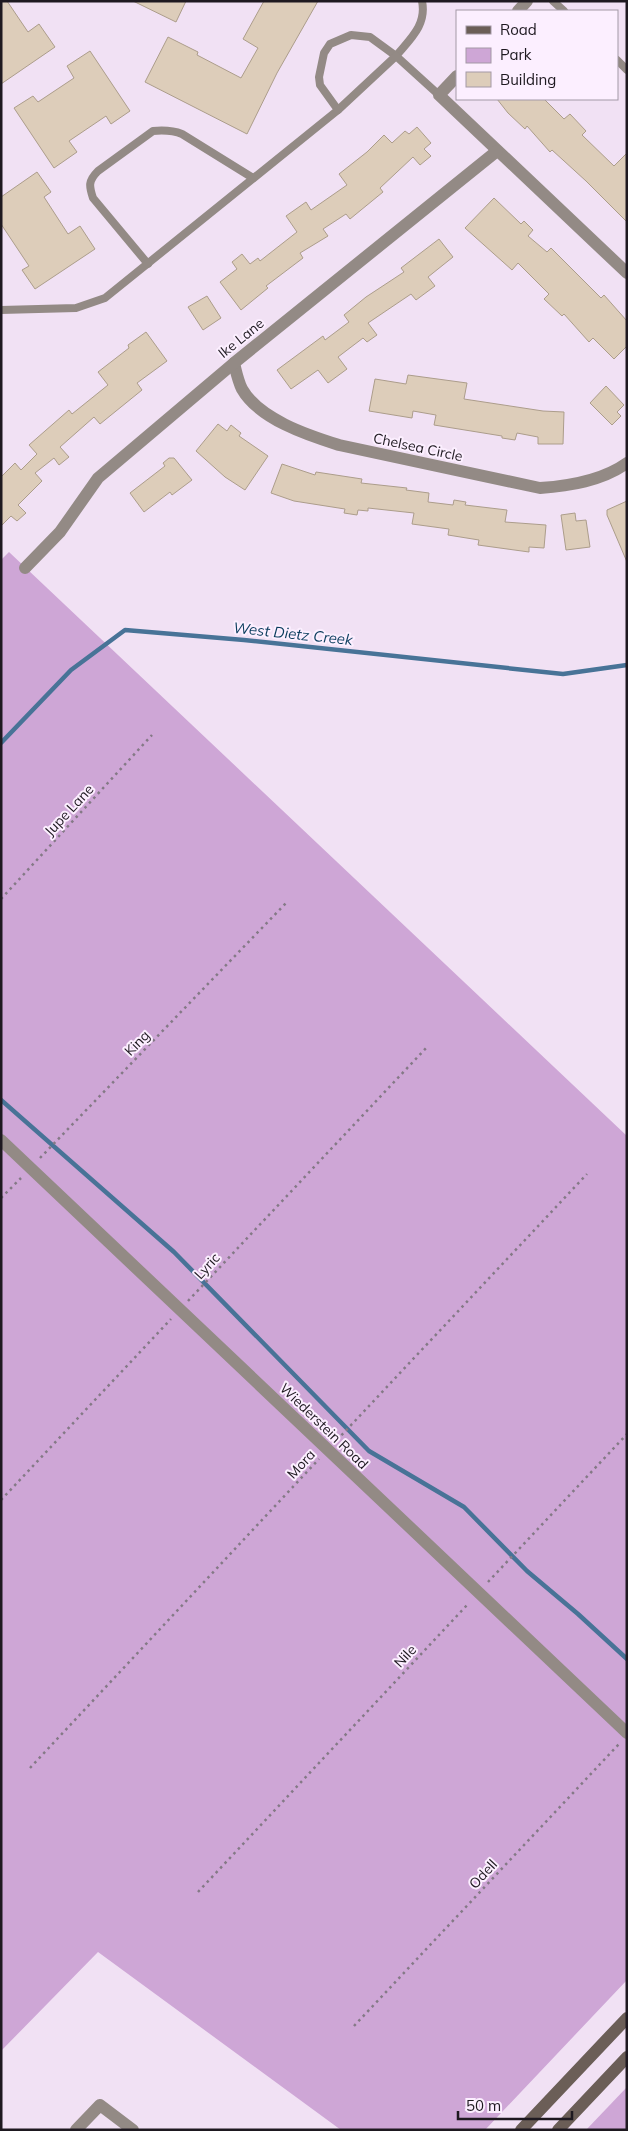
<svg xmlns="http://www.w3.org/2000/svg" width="628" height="2131" viewBox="0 0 628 2131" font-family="Mulish,sans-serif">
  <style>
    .green { fill: #cea6d6 }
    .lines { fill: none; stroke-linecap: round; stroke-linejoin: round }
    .stream { stroke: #487397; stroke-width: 4.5 }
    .building { fill: #ddcdba; stroke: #ac9d8b }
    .path { stroke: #847986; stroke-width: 2.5; stroke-dasharray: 2.5 4; stroke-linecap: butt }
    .lane { stroke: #938a85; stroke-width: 8 }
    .street { stroke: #938a85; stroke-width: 12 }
    .secondary { stroke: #6b5e57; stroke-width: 12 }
    .labels { text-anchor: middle; stroke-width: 4; stroke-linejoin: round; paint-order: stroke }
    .street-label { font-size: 14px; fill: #1e1920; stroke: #fcefff }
    .water-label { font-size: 15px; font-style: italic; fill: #0a3c5d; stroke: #fcefff }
  </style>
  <rect width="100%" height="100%" fill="#f1e1f4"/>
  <!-- green -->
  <g class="green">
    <path d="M 9,552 L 627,1136 L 627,1980 L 485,2130 L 341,2130 L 98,1952 L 1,2051 L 1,560 Z"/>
    <path d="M 627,2087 L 627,2130 L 586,2130 Z"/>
  </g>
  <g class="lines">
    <!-- stream -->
    <g class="stream">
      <path d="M 1,743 L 71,670 L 125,630 L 244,640 L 563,674 L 627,665"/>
      <path d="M 1,1100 L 174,1252 L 369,1451 L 464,1507 L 527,1571 L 578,1614 L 627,1659"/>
    </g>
  </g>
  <!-- building -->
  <g class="building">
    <path d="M 1,1 L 7,1 L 28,32 L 39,24 L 55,47 L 1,84 Z"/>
    <path d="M 133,1 L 186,1 L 176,22 Z"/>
    <path d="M 264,1 L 318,1 L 277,73 L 247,134 L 145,82 L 168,37 L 198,52 L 197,55 L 241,78 L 258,48 L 243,39 Z"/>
    <path d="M 90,51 L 130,111 L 111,124 L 106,116 L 69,141 L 77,152 L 54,168 L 14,108 L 33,96 L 38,102 L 74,78 L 67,66 Z"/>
    <path d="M 497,99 L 544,99 L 564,119 L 570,114 L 586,131 L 582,135 L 614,166 L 627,153 L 627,222 L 586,181 L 552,150 L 550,152 L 527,126 L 525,129 L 508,113 Z"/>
    <path d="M 417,127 L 431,143 L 424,149 L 431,156 L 420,165 L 413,157 L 380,188 L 383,192 L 350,219 L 346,214 L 323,229 L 328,236 L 300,253 L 303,258 L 266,286 L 268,288 L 241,310 L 220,282 L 237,269 L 232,262 L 242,254 L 250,264 L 258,258 L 260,261 L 297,232 L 286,216 L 306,202 L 311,210 L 347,185 L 339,174 L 367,152 L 384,135 L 392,143 L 405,131 L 409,134 Z"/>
    <path d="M 37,172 L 51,192 L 44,197 L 68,234 L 80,226 L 95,249 L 35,289 L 22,270 L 29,266 L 1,224 L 1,197 Z"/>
    <path d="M 494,198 L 521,224 L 524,221 L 533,230 L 528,236 L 547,252 L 551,248 L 601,298 L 604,295 L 627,321 L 627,346 L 614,359 L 593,338 L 589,342 L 564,314 L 562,316 L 544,299 L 549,294 L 518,263 L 512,270 L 465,228 Z"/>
    <path d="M 439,239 L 453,257 L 428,277 L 435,286 L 416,300 L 411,294 L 368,323 L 377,335 L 367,342 L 363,338 L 338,357 L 347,369 L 328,383 L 318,370 L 291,389 L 277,370 L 323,336 L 325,340 L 349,322 L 344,315 L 366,297 L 404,272 L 401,268 Z"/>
    <path d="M 207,296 L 221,318 L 203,330 L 188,307 Z"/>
    <path d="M 146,332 L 167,361 L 137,383 L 142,390 L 100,424 L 94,417 L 60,447 L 69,457 L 59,465 L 54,458 L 35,473 L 42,481 L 18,505 L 26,513 L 17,521 L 11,516 L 1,526 L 1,477 L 15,463 L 21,470 L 37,454 L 29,445 L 69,410 L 72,414 L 108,385 L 98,372 L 129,348 L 128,345 Z"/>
    <path d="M 408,375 L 467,383 L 464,399 L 543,411 L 564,412 L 563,444 L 538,444 L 538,437 L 517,433 L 515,440 L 502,438 L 502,436 L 434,425 L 436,415 L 413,411 L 412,418 L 369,411 L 375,379 L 406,384 Z"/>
    <path d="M 606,386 L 624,405 L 617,412 L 621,416 L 612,425 L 590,403 Z"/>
    <path d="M 218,424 L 227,431 L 231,425 L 241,433 L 239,436 L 268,456 L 245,490 L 225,477 L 196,451 Z"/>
    <path d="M 169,458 L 174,458 L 192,480 L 172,495 L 170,492 L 144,512 L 130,493 L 165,466 L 163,463 Z"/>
    <path d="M 282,464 L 315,475 L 316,472 L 362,479 L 361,483 L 407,488 L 406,490 L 429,493 L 428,502 L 453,505 L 454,500 L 466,502 L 465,505 L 507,510 L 505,522 L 546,525 L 544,548 L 529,547 L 529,552 L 478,545 L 479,540 L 448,535 L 449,529 L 412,524 L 414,513 L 368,508 L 368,511 L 358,510 L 357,515 L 344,513 L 345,509 L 294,501 L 271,493 Z"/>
    <path d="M 627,501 L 627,562 L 607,515 L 607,510 Z"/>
    <path d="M 575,513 L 576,521 L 586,520 L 590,547 L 566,550 L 561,515 Z"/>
  </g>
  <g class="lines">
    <!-- path -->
    <g class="path">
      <path d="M 1,899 L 152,735"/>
      <path d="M 40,1158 L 287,902"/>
      <path d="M 1,1198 L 21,1178"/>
      <path d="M 188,1301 L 427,1047"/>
      <path d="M 337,1440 L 587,1174"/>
      <path d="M 1,1500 L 171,1319"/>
      <path d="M 488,1582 L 627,1434"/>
      <path d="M 30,1768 L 319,1459"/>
      <path d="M 198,1892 L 469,1603"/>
      <path d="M 354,2026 L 619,1744"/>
    </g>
    <!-- lane -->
    <g class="lane">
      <path d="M 553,1 L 564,11"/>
      <path d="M 617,60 L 627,70"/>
      <path d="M 338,110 L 320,85 L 319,77 L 324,53 L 330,44 L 351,35 L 370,37 L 396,56 C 410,39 427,25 422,1"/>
      <path d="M 148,264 L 93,198 C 89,186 88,181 98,171 L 153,131 C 164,130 172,130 182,134 L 253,178"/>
      <path d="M 1,310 L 76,308 L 105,298 L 338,110 L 396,56 L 439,95"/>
    </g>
    <!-- street -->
    <g class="street">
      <path d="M 518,11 L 527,1"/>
      <path d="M 457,76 L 439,95 L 627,273"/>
      <path d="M 234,363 C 236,371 238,381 242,389 C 259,419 307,435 339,445 L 540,488 C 569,486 602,481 627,463"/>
      <path d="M 25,568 L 60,532 L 98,478 L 234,363 L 497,151"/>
      <path d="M 1,1140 L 627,1733"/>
      <path d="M 76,2130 L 100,2105 L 133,2130"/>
    </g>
    <!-- secondary -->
    <g class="secondary">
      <path d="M 521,2130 L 627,2018"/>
      <path d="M 558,2130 L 627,2057"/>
    </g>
  </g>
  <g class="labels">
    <!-- street labels -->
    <g class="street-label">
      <text transform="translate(241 338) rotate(-39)" y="5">Ike Lane</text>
      <text transform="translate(418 447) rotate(12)" y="5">Chelsea Circle</text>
      <text transform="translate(69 810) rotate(-47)" y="5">Jupe Lane</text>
      <text transform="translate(137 1043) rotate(-46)" y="5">King</text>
      <text transform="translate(207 1266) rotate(-47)" y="5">Lyric</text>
      <text transform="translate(324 1426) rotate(44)" y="5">Wiederstein Road</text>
      <text transform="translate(301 1464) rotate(-47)" y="5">Mora</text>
      <text transform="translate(405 1656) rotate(-47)" y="5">Nile</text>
      <text transform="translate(483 1874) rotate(-47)" y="5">Odell</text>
    </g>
    <!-- water labels -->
    <g class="water-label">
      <text transform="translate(293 634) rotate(6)" y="5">West Dietz Creek</text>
    </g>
  </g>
  <!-- border -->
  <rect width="628" height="2131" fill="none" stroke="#1e1920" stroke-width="5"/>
  <!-- legend -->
  <rect x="456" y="10" width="162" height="90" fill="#fcefff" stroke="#a399a6"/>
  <rect x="466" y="26" width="25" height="8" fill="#6b5e57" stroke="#a399a6"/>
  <text x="500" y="35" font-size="15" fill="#1e1920">Road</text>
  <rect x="466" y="48" width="25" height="15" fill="#cea6d6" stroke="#a399a6"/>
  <text x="500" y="60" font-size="15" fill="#1e1920">Park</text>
  <rect x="466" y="72" width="25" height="15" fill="#ddcdba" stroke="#a399a6"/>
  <text x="500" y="85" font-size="15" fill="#1e1920">Building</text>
  <!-- scale -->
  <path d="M458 2111v8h114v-8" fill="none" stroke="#1e1920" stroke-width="2.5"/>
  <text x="466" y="2111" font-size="15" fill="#1e1920" stroke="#fcefff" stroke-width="4" paint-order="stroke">50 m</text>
</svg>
